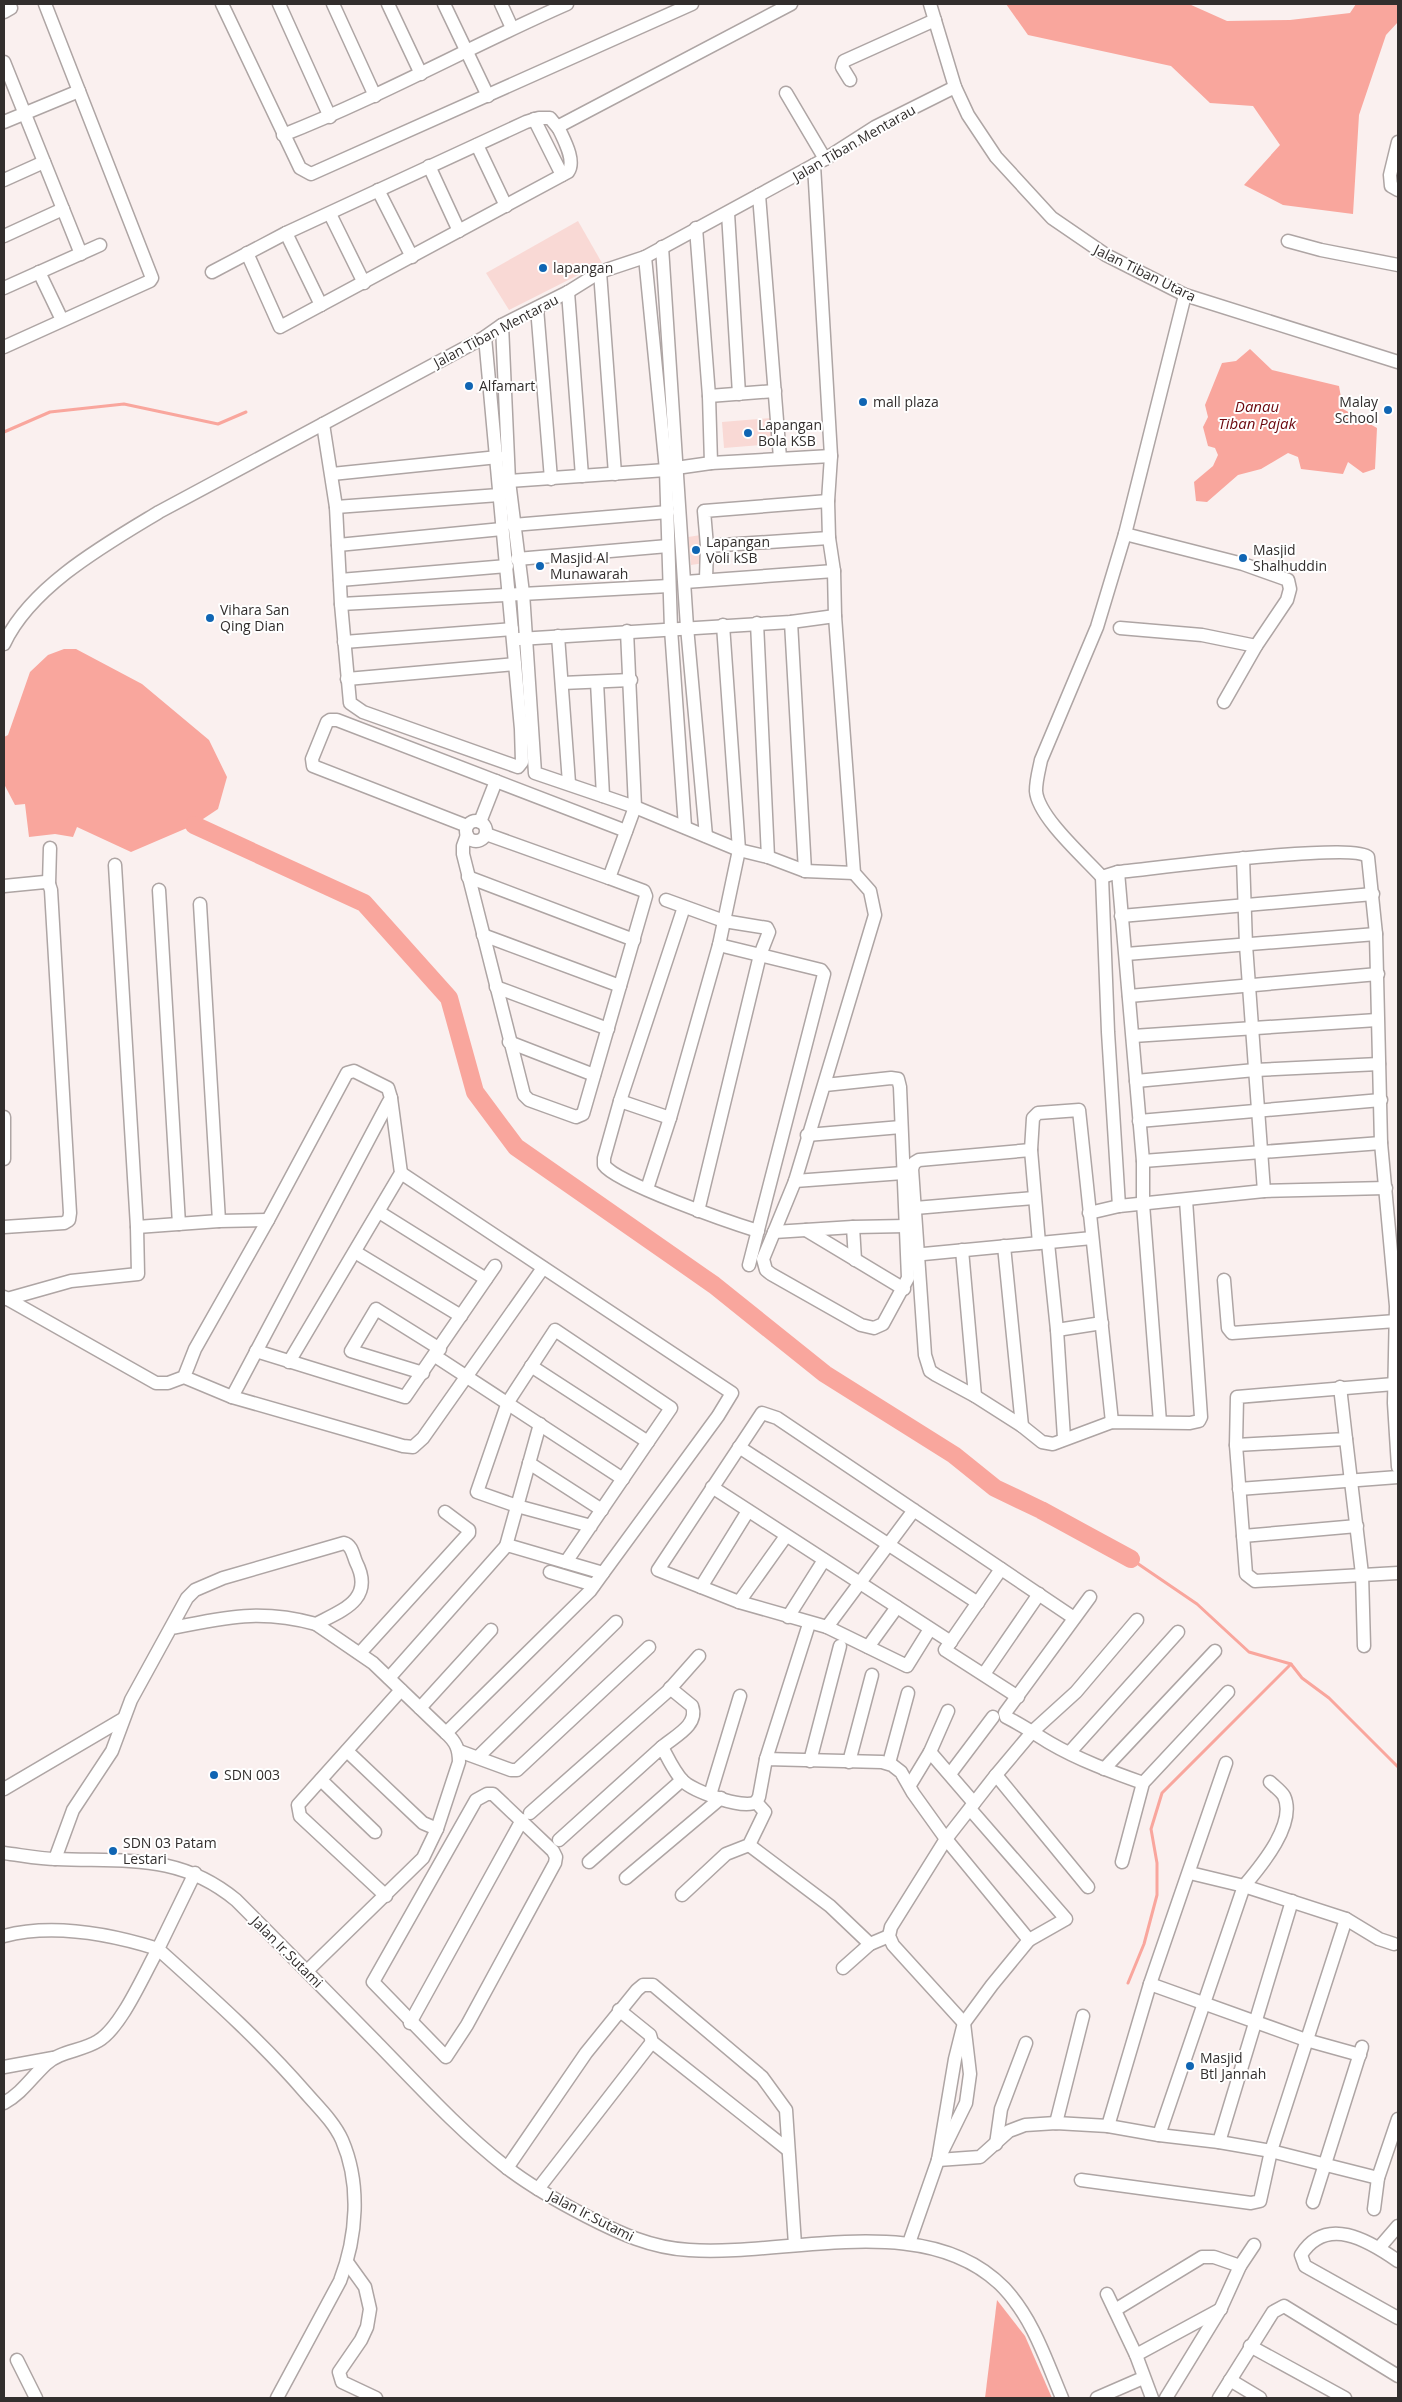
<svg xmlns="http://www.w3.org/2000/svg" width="1402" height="2402" viewBox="0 0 1402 2402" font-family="'Open Sans',sans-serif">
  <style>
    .green { fill: #f9d9d5 }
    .forest { fill: #f8a49c }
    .water { fill: #f9a69d }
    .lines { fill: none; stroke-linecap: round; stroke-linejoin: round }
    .stream { stroke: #f9a69d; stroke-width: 3 }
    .river { stroke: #f9a69d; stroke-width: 18 }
    .minor-casing { stroke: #aea5a4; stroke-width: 15 }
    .minor { stroke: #fff; stroke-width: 12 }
    .poi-dot { fill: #1065b3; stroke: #fff; stroke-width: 2 }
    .labels { text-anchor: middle; stroke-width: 4; stroke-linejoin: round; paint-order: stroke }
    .street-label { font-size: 14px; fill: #322e2d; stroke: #fff }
    .poi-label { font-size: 14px; fill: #322e2d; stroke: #fff; text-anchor: start }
    .water-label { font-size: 15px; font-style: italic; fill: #6c080e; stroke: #fff }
  </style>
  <rect width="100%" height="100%" fill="#faf0ef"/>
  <!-- green -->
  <g class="green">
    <path d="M 578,221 L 602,263 L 509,310 L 486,273 Z"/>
    <path d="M 771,418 L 774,444 L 724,448 L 722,422 Z"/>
    <path d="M 701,535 L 704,563 L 691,565 L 688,537 Z"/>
  </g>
  <!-- forest -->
  <path class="forest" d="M 997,2300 L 1025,2336 L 1052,2398 L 985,2398 Z"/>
  <!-- water -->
  <g class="water">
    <path d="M 1006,4 L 1189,4 L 1227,21 L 1290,20 L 1350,13 L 1356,4 L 1398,4 L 1398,22 L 1386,35 L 1359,115 L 1353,214 L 1283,205 L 1244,185 L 1280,145 L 1253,106 L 1210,103 L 1171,66 L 1028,35 Z"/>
    <path d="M 1250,349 L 1272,370 L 1339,386 L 1343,409 L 1377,428 L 1375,469 L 1363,473 L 1348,462 L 1343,474 L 1301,469 L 1298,457 L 1288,453 L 1261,469 L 1238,475 L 1207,502 L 1196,501 L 1194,482 L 1213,466 L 1218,455 L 1215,448 L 1208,446 L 1203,427 L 1208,417 L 1205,405 L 1222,363 L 1236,361 Z"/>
    <path d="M 64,649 L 76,649 L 142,684 L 209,740 L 227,777 L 218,809 L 194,825 L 131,852 L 77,827 L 73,837 L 55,834 L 29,837 L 25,804 L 15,805 L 4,784 L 4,737 L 8,735 L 30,672 L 48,655 Z"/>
  </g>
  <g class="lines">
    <!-- stream -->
    <g class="stream">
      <path d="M 4,432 L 50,412 L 124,404 L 218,424 L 246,412"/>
      <path d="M 1131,1559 L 1197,1604 L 1249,1652 L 1291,1664 L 1302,1678 L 1329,1698 L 1398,1767"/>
      <path d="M 1128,1983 L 1144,1944 L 1157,1895 L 1157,1863 L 1151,1829 L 1162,1793 L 1291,1664"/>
    </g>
    <!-- river -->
    <path class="river" d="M 194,825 L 364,903 L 449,998 L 475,1092 L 516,1147 L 714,1285 L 825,1374 L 954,1455 L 995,1488 L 1041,1510 L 1131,1559"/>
    <!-- minor casing -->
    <g class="minor-casing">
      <g id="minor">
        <path d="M 222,4 L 300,168 L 311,174 L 692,4"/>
        <path d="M 279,4 L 330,117"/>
        <path d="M 333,4 L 375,96"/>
        <path d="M 388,4 L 421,74"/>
        <path d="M 444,4 L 488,96"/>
        <path d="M 501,4 L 512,28"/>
        <path d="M 930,4 L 955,87 L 968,115 L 996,157 L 1052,218 L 1106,255 L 1185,295 L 1398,362"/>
        <path d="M 4,12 L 11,8"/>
        <path d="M 4,62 L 81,254"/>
        <path d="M 850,80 L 842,67 L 844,61 L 935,20"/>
        <path d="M 786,93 L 825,159"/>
        <path d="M 534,119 L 562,175"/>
        <path d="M 4,122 L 79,91"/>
        <path d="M 283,135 C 380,97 471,46 567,4"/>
        <path d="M 1398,142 L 1390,175 L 1391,186 L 1398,190"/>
        <path d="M 477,145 L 506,206"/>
        <path d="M 814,165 L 831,456 L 828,501 L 829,538 L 834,571 L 835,616 L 854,873 L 870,891 L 875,915 L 795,1181 L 763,1259 L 766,1270 L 771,1274 L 861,1325 L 874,1328 L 883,1324 L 908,1278 L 900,1087 L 898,1079 L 891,1078 L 825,1085"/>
        <path d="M 429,166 L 459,231"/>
        <path d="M 4,180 L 44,162"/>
        <path d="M 378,190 L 412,257"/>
        <path d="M 759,195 L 780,458"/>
        <path d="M 728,213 L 739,394"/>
        <path d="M 330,214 L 364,283"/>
        <path d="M 696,228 L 709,396 L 711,463"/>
        <path d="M 286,233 L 321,305"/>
        <path d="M 4,236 L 63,209"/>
        <path d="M 1288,241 L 1321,250 L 1398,265"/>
        <path d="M 662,247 L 687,627 L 706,836"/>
        <path d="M 247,253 L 280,327 L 568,172 C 576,161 564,140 559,129 L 561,125 L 791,4"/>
        <path d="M 645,257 L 666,470 L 671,629 L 685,827"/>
        <path d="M 39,272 L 62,320"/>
        <path d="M 212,272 L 286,233 L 526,122 L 539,118 L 550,118 L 559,129"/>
        <path d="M 600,272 L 615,474"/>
        <path d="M 4,288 L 100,245"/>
        <path d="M 568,292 L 582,476"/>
        <path d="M 1185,295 L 1125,534 L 1097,627 L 1041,760 C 1039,770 1036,780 1036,791 C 1038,817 1084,857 1102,877 L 1118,872 C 1150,869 1353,842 1368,857 L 1376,934 L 1381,1143 L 1396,1306 L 1394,1403 L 1398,1467"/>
        <path d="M 537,308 L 551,479"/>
        <path d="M 502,325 L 509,481 L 523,593 L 535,773 L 635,807 L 739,850 L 768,857 L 805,871 L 854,873"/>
        <path d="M 4,347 L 150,281 L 152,278 L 45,4"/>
        <path d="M 709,396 L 775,391"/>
        <path d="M 323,424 L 336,507 L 341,604 L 350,703 L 363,712 L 518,767 L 522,762 L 521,729 L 485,337"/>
        <path d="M 676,468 L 711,463 L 831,456"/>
        <path d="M 332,474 L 498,457"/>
        <path d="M 509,481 L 666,470"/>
        <path d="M 336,507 L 499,495"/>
        <path d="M 513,525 L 668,512"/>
        <path d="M 1125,534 L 1243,564 L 1288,580 L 1290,589 L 1287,600 L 1256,646 L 1224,702"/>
        <path d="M 338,545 L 502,529"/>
        <path d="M 707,546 L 829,538"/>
        <path d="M 517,559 L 668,546"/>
        <path d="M 706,579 L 707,546 L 704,511 L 828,501"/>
        <path d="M 340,580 L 507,566"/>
        <path d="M 685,582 L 834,571"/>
        <path d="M 341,604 L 669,586"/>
        <path d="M 791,622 L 805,871"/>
        <path d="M 757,623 L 768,857"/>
        <path d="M 1120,628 L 1202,635 L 1256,646"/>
        <path d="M 558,636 L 569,783"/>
        <path d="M 519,639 L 791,622 L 835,616"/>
        <path d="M 344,642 L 512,629"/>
        <path d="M 4,644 C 31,586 106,544 159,512 L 485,337 L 502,325 L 568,292 L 600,272 L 645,257 L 825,159 L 875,127 L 955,87"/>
        <path d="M 347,679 L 515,664"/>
        <path d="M 597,682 L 603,796"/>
        <path d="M 562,683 L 631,680"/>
        <circle cx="476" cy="831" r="10"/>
        <path d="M 480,822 L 496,781"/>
        <path d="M 467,826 L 313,766 L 312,759 L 327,722 L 330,720 L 337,720 L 626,831"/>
        <path d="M 486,834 L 609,878 L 635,807 L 627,631"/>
        <path d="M 467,835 L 463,846 L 463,854 L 524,1095 L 529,1100 L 576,1117 L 583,1114 L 646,896 L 644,891 L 609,878"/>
        <path d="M 1243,858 L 1246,945 L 1264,1191"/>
        <path d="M 1118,872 L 1143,1161 L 1143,1204 L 1160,1422"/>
        <path d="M 468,877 L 634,940"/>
        <path d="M 1102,877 L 1108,1032 L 1119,1206"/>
        <path d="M 49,884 L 50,848"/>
        <path d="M 4,886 L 45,882 L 49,884 L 51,890 L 70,1213 L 69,1220 L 64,1223 L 4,1227"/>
        <path d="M 159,890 L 179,1224"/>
        <path d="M 666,900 L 724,921 L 767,928 L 769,932 L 760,955 L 698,1211"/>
        <path d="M 200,904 L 219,1221"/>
        <path d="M 684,907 L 620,1101 L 604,1158 L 604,1165 C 616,1183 732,1223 758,1231"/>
        <path d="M 1121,916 L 1373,894"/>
        <path d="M 483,935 L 620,986"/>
        <path d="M 719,945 L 821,970 L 824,974 L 749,1265"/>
        <path d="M 1126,954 L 1376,934"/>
        <path d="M 496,987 L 608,1029"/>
        <path d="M 1129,996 L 1378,974"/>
        <path d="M 1133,1036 L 1377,1020"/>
        <path d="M 509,1042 L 594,1075"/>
        <path d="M 1136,1081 L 1255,1070 L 1379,1064"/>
        <path d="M 620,1101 L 670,1118"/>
        <path d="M 4,1117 L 4,1159"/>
        <path d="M 1139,1121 L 1381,1100"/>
        <path d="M 807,1135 L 901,1127"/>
        <path d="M 1031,1150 L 919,1160 L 914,1163 L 912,1169 L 925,1355 L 930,1371 L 936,1375 L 975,1396 L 1022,1426 L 1042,1442 L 1053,1444 L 1112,1422 L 1190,1423 L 1199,1421 L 1201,1417 L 1186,1200"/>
        <path d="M 1143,1161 L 1381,1143"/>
        <path d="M 795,1181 L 903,1173"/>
        <path d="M 647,1189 L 670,1118 L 719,945 L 739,850 L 723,625"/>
        <path d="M 915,1208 L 1034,1198"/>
        <path d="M 379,1212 L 486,1279"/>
        <path d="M 1089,1213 L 1119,1206 L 1264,1191 L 1386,1188"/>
        <path d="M 137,1227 L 219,1221 L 268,1220"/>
        <path d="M 853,1227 L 855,1260"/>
        <path d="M 806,1230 L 904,1289"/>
        <path d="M 774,1232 L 853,1227 L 907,1226"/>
        <path d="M 1039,1243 L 1031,1150 L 1033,1118 L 1038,1113 L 1079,1110 L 1112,1422"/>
        <path d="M 1048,1243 L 1057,1330 L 1064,1438"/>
        <path d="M 1004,1246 L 1022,1426"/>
        <path d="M 962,1250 L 975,1396"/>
        <path d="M 355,1252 L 461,1316"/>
        <path d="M 913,1255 L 1092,1238"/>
        <path d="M 1224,1280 L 1228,1328 L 1232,1333 L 1396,1321"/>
        <path d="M 4,1297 L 156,1383 L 168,1383 L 184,1377 L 232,1397 L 387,1105 L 391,1098 L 388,1088 L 354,1071 L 347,1073 L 268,1220 L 195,1349 L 184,1377"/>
        <path d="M 7,1299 L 71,1281 L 138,1274 L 137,1227 L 115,865"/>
        <path d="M 1057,1330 L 1102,1323"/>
        <path d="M 256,1351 L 405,1397 L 495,1266"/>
        <path d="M 435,1356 L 623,1479"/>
        <path d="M 289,1362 L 401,1173 L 391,1098"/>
        <path d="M 531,1366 L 648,1442"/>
        <path d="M 423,1373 L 351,1351 L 376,1309 L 440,1349"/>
        <path d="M 1394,1384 L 1237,1397 L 1236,1445 L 1246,1574 L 1255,1581 L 1398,1573"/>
        <path d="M 232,1397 L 403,1446 L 413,1447 L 423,1438 L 543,1268"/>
        <path d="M 1346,1439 L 1362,1574 L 1364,1646"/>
        <path d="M 1236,1445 L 1346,1439 L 1340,1387"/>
        <path d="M 739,1447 L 978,1603"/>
        <path d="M 529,1463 L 602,1510"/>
        <path d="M 712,1487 L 951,1642"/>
        <path d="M 1239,1489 L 1398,1477"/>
        <path d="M 914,1510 L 827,1627 L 739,1602 L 658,1570 L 762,1413 L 777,1418 L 1074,1618"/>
        <path d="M 1243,1536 L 1357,1526"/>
        <path d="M 506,1546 L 540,1424"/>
        <path d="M 566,1562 L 671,1408 L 555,1330 L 508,1402 L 477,1492 L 517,1506 L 591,1526"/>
        <path d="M 1001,1569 L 945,1650 L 1018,1697"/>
        <path d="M 550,1572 L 594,1585"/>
        <path d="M 701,1587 L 748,1511"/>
        <path d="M 1090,1597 L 1005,1713 L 1006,1717 C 1022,1725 1035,1734 1050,1743 C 1079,1760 1112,1772 1143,1783"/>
        <path d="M 739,1602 L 786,1536"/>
        <path d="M 788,1617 L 824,1560"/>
        <path d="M 827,1627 L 907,1666 L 930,1629"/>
        <path d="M 868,1647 L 897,1607"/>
        <path d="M 360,1653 L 469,1533 L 469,1530 L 445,1512"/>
        <path d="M 984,1674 L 1039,1594"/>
        <path d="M 389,1678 L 507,1545 L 603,1573 L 718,1416 L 732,1393 L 401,1173"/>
        <path d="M 420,1708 L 491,1630"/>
        <path d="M 446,1733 L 590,1591 L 603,1573"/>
        <path d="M 662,1747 C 675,1736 699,1725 692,1706 L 670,1688"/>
        <path d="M 347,1751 L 423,1823 L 437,1829"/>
        <path d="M 459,1751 L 511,1770 L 517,1770 L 649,1647"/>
        <path d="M 930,1752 L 974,1803"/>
        <path d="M 1070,1752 L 1178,1632"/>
        <path d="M 478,1757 L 616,1622"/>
        <path d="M 766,1759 L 809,1624"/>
        <path d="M 810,1761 L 840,1646"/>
        <path d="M 849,1762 L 872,1675"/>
        <path d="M 889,1763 L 908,1693"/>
        <path d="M 1104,1769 L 1215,1651"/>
        <path d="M 950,1774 L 993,1717"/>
        <path d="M 996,1775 L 1088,1887"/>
        <path d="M 321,1780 L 375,1832"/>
        <path d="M 910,1785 L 930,1752 L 948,1711"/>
        <path d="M 4,1789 L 123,1719"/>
        <path d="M 487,1794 L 493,1794 L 553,1851 L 556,1857 L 555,1863 L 467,2025 L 446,2057 L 373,1982 L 476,1800 Z"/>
        <path d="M 710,1795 L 740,1696"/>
        <path d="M 970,1809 L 1066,1919 L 1029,1940"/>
        <path d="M 530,1813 L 668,1691 L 699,1656"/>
        <path d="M 559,1840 L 662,1747 C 668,1758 674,1772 683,1781 C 693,1791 743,1810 756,1802 L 759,1797 L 766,1759 L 882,1762 L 892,1765 L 901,1772 L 913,1793 L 946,1839 L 1029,1940 L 992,1985 L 964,2023 L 955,2059 L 938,2160"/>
        <path d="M 749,1845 L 830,1906 L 870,1944"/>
        <path d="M 4,1853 C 21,1855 39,1859 57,1859 C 126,1862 179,1853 236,1900 C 284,1948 331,1996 379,2045 C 419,2086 460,2131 506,2167 C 530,2186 559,2202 586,2216 C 619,2233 651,2248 689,2250 C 787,2257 927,2208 1004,2288 C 1033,2319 1046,2360 1062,2398"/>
        <path d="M 55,1859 L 73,1810 L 112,1751 L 131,1700 L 187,1598 L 195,1590 L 223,1578 L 344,1543 C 352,1545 353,1555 356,1562 C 375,1599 343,1610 316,1624 C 261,1609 225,1617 172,1628"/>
        <path d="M 589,1862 L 682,1780"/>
        <path d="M 1122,1862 L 1143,1783 L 1228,1692"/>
        <path d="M 195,1873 L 158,1949 C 209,1995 260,2040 305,2092 C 318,2107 334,2122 342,2140 C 361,2184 357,2237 340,2281 L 277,2398"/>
        <path d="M 1190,1873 L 1244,1886 L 1346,1919 L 1379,1939 L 1394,1944"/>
        <path d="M 626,1878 L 721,1798"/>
        <path d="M 682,1895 L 726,1854 L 749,1845 L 765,1812 L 756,1802"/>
        <path d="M 386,1896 L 300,1816 L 298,1805 L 401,1690"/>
        <path d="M 4,1936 C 54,1923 110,1934 158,1949 C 144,1974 121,2028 98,2041 C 82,2051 60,2051 46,2064 C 31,2078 22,2093 4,2103"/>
        <path d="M 843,1968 L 870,1944 L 889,1936"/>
        <path d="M 307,1971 L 423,1858 L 437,1829 L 459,1762 C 459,1749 456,1742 446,1733 L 373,1663 L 316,1624"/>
        <path d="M 1150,1984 L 1306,2040 L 1360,2055"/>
        <path d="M 619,2010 L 650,2035 L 652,2042 L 787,2149"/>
        <path d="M 410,2023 L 522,1820"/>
        <path d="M 4,2067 L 53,2058"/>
        <path d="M 1056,2123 L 1083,2016"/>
        <path d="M 1108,2126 L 1150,1984 L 1226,1763"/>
        <path d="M 1159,2135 L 1244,1886 C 1260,1867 1297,1824 1284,1796 C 1281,1791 1274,1786 1270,1782"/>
        <path d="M 1219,2142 L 1292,1901"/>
        <path d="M 996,2144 L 1001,2109 L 1026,2043"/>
        <path d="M 938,2160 L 980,2157 L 1009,2131 L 1025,2125 L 1056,2123 L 1108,2126 L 1159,2135 L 1219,2142 L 1271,2151 L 1378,2178"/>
        <path d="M 507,2168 L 586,2053 L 637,1990 L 643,1985 L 653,1985 L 762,2077 L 786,2110 L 795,2245"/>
        <path d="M 1081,2180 L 1251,2203 L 1260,2201 L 1271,2151 L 1346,1919"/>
        <path d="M 538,2189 L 652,2042"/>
        <path d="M 1313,2202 L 1362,2047"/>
        <path d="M 1374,2209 L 1378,2178 L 1398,2119"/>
        <path d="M 909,2243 L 938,2160 L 966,2103 L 970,2074 L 964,2023 L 893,1945 L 889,1936 L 891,1927 L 946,1839 L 996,1775 L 1033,1731 L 1076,1692 L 1137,1620"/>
        <path d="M 1379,2248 L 1398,2226"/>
        <path d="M 1398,2261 C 1368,2240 1326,2215 1301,2255 L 1305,2266 L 1398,2318"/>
        <path d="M 347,2262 L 365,2287 L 370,2309 L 367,2327 L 361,2340 L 339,2372 L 342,2382 L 376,2398"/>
        <path d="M 1107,2294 L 1136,2355 L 1152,2398"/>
        <path d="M 1115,2310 L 1202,2257 L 1214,2257 L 1240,2266"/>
        <path d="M 1250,2346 L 1345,2398"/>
        <path d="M 1136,2355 L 1221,2309"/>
        <path d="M 17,2360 L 36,2398"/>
        <path d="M 1230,2380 L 1260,2398"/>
        <path d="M 1097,2398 L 1143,2378"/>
        <path d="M 1166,2398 L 1221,2308 L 1240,2266 L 1254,2245"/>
        <path d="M 1219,2398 L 1273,2312 L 1284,2306 L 1398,2376"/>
      </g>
    </g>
    <!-- minor -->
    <use href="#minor" class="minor"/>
  </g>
  <!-- markers -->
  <g class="poi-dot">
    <circle cx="543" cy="268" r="5"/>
    <circle cx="469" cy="386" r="5"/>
    <circle cx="863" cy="402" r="5"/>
    <circle cx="1388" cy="410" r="5"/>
    <circle cx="748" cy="433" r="5"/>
    <circle cx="696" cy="550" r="5"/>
    <circle cx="1243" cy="558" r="5"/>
    <circle cx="540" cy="566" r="5"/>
    <circle cx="210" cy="618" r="5"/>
    <circle cx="214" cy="1775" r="5"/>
    <circle cx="113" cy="1851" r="5"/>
    <circle cx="1190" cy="2066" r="5"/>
  </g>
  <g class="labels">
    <!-- street labels -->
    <g class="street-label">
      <text transform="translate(854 143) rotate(-30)" y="5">Jalan Tiban Mentarau</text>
      <text transform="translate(1145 273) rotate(26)" y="5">Jalan Tiban Utara</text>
      <text transform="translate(496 331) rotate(-28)" y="5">Jalan Tiban Mentarau</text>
      <text transform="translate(287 1952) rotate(45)" y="5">Jalan Ir.Sutami</text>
      <text transform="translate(591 2216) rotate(27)" y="5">Jalan Ir.Sutami</text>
    </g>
    <!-- poi labels -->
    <g class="poi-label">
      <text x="553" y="273">lapangan</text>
      <text x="479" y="391">Alfamart</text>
      <text x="873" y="407">mall plaza</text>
      <text x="1378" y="407" text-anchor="end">Malay<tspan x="1378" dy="16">School</tspan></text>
      <text x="758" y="430">Lapangan<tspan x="758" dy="16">Bola KSB</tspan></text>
      <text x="706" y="547">Lapangan<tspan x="706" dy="16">Voli kSB</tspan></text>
      <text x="1253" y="555">Masjid<tspan x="1253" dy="16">Shalhuddin</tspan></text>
      <text x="550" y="563">Masjid Al<tspan x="550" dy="16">Munawarah</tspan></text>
      <text x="220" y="615">Vihara San<tspan x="220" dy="16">Qing Dian</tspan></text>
      <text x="224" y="1780">SDN 003</text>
      <text x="123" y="1848">SDN 03 Patam<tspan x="123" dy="16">Lestari</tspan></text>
      <text x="1200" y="2063">Masjid<tspan x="1200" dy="16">Btl Jannah</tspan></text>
    </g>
    <!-- water labels -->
    <g class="water-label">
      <text x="1257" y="412">Danau<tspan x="1257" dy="17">Tiban Pajak</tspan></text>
    </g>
  </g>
  <!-- border -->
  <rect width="1402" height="2402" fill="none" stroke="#322e2d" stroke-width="10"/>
</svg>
